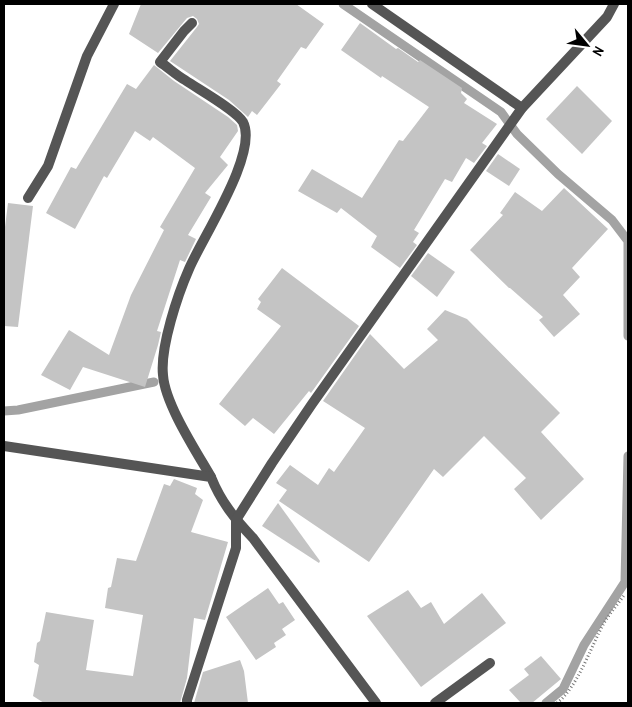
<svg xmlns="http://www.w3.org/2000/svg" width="632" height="707" viewBox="0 0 632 707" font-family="'Archivo Narrow',sans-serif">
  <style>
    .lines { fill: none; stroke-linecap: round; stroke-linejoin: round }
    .stream { stroke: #a3a3a3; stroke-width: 9 }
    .building { fill: #c4c4c4 }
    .path { stroke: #777; stroke-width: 3; stroke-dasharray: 1 2.5; stroke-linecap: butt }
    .lane { stroke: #555; stroke-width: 10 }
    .street { stroke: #555; stroke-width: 10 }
  </style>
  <rect width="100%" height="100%" fill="#fff"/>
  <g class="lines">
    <!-- stream -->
    <g class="stream">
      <path d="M 343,4 L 501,112 L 517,134 L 558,174 L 612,220 L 628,241 L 628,336"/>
      <path d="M 4,411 L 18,410 L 154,382"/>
      <path d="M 546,703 L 563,689 L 584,645 L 625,582 L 628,456"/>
    </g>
  </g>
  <!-- building -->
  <g class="building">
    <path d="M 141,4 L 296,4 L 324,24 L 306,49 L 301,47 L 277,81 L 281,84 L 257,115 L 252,111 L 248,117 L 229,100 L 170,61 L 197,27 L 199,24 L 197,19 L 193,16 L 187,18 L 158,53 L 129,34 Z"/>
    <path d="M 360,23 L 396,49 L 398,48 L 418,62 L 420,60 L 462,88 L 461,93 L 467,99 L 464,103 L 497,124 L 482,143 L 487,146 L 474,163 L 466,158 L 452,182 L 445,179 L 414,230 L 419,233 L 413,242 L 417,245 L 400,268 L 371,247 L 377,236 L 341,208 L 337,213 L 298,191 L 312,169 L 362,198 L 399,140 L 403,141 L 429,107 L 382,76 L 381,78 L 341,50 Z"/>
    <path d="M 154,65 L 174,81 L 228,117 L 237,125 L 238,131 L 220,157 L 228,165 L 205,193 L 211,197 L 188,235 L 196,239 L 185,262 L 180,260 L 157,331 L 161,332 L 158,345 L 145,387 L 83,367 L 70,390 L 41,375 L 69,330 L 109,355 L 131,295 L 164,230 L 160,227 L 195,168 L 153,137 L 150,141 L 135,131 L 107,178 L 104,176 L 75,229 L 46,213 L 71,167 L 76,169 L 127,84 L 136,89 Z"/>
    <path d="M 577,86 L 612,121 L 582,154 L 546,119 Z"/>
    <path d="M 498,154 L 520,169 L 509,186 L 486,171 Z"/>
    <path d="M 564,188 L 608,229 L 572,268 L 580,277 L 563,295 L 580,314 L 554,337 L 539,320 L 543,317 L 510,288 L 509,288 L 470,250 L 503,215 L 500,213 L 515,192 L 542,211 Z"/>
    <path d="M 8,203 L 33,206 L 18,327 L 4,326 L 4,235 Z"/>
    <path d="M 428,253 L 455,272 L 437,297 L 411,276 Z"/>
    <path d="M 282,268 L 359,326 L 311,393 L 309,391 L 274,434 L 253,418 L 245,426 L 219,404 L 281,326 L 257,309 L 261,302 L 258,299 Z"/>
    <path d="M 445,310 L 467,319 L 560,413 L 541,432 L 584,479 L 541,520 L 514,489 L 526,478 L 484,436 L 443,477 L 434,469 L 369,562 L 279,501 L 287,490 L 276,483 L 290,465 L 318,485 L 329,468 L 334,472 L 365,428 L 323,401 L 370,334 L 404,369 L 438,340 L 427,329 Z"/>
    <path d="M 174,479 L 197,488 L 195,494 L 203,500 L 191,532 L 228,542 L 205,620 L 194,618 L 187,678 L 180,703 L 44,703 L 33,696 L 39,665 L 34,662 L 37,643 L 40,641 L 46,612 L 94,620 L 86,670 L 133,676 L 143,615 L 105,608 L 108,588 L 111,587 L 117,558 L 136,561 L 164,484 L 170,486 Z"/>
    <path d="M 278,503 L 320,561 L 319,563 L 262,526 Z"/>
    <path d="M 268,588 L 279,604 L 283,602 L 295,620 L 282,629 L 286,635 L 274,643 L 276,647 L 256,660 L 226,617 Z"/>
    <path d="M 408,590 L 421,608 L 431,602 L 444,624 L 482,593 L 506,623 L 421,687 L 367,616 Z"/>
    <path d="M 541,656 L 561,679 L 532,703 L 521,703 L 509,690 L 529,675 L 524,669 Z"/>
    <path d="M 240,660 L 244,671 L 248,703 L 194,703 L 203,672 Z"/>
  </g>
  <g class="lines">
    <!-- path -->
    <path class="path" d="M 557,703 C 578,687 591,646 604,623 C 610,613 618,604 625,594"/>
    <!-- lane -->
    <path class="lane" d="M 435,703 L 490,663"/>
    <!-- street -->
    <g class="street">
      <path d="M 372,4 L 522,108"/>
      <path d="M 192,23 L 184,31 L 160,62 C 169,68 176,75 185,80 C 198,89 236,110 243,122 C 259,153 202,238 189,269 C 178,294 160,347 163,375 C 165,404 196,451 211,477"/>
      <path d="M 28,198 L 48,166 L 87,56 L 114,4"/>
      <path d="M 4,446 L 211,477 C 221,502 235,519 253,538 L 376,703"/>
      <path d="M 187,703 L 187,700 L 236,548 L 236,520 L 272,463 L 312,404 L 522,108 L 607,17 L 614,4"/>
    </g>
  </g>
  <!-- border -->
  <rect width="632" height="707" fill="none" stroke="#000000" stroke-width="10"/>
  <!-- north arrow -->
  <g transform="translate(587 45) rotate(119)" stroke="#ffffff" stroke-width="4" paint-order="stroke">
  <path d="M0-4L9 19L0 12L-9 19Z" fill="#000000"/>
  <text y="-8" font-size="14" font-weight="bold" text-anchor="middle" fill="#000000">N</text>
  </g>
</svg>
